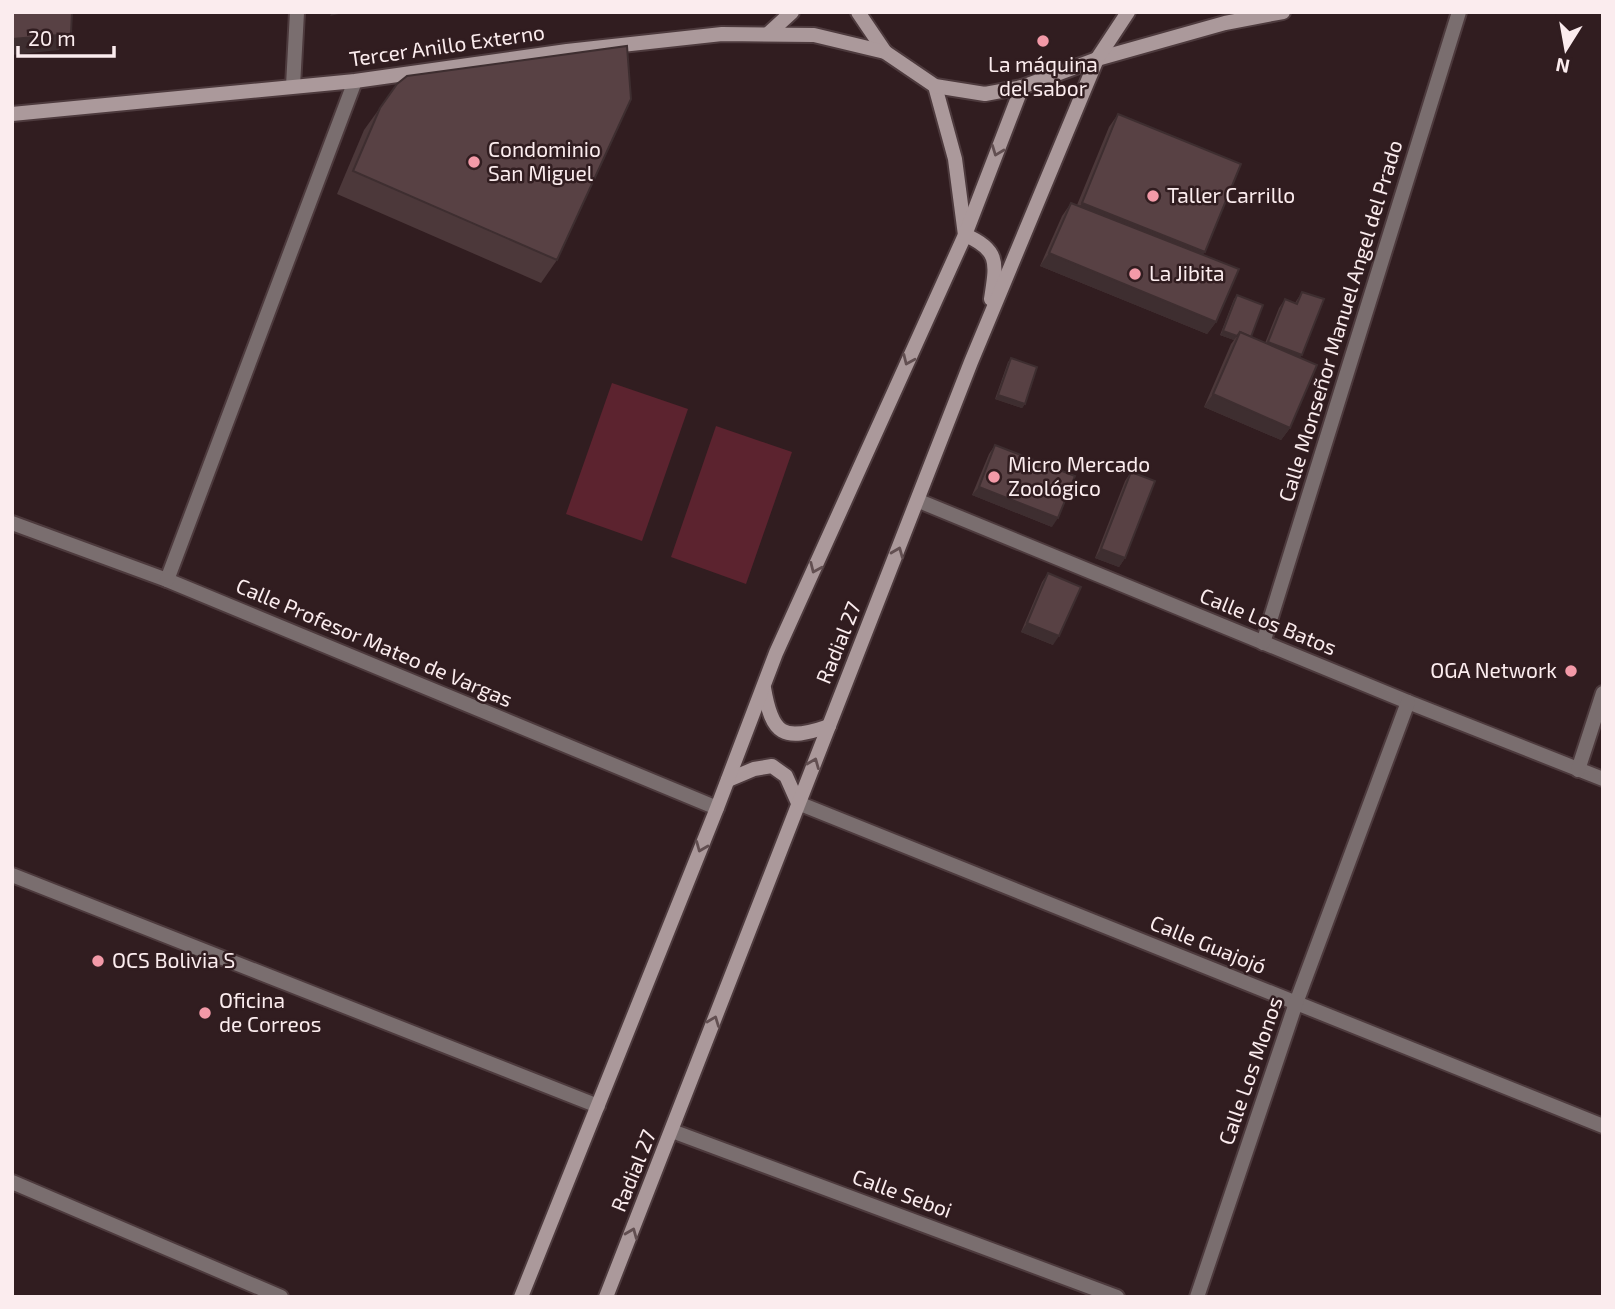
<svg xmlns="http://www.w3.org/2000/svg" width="1615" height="1309" viewBox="0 0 1615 1309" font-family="'Exo 2',sans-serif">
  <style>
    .green { fill: #5c232f }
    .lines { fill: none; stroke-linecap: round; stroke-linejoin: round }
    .street-casing { stroke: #4d3a3d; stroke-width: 18 }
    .secondary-casing { stroke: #4d3a3d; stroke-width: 18 }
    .street { stroke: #7a6e6f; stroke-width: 14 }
    .secondary { stroke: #ab999b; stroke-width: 14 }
    .wall { fill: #4c383a }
    .shaded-wall { fill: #3e2e30 }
    .building { fill: #584144; stroke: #3e2e30; stroke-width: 2 }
    .oneway { stroke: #624f51 }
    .poi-dot { fill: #f39aa8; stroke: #311d20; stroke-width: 2.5 }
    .labels { text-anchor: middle; stroke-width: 5; stroke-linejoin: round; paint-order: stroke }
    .street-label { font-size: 21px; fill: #fbecee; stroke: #311d20 }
    .poi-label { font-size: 21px; fill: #fbecee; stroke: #311d20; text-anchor: start }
  </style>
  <rect width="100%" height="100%" fill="#311d20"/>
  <!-- green -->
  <g class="green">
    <path d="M 612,383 L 688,409 L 642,541 L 566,514 Z"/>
    <path d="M 716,426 L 792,452 L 746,584 L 671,557 Z"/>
  </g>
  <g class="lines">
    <!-- street casing -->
    <g class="street-casing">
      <g id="street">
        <path d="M 293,86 L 297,12"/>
        <path d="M 919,501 L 1408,702 L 1603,779"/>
        <path d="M 12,523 L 167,580 L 717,808"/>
        <path d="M 167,580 L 355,81"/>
        <path d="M 1263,643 L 1459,12"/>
        <path d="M 1578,770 L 1603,693"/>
        <path d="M 798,803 L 1603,1126"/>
        <path d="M 12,875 L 598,1106"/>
        <path d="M 672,1131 L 1117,1297"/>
        <path d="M 12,1182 L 281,1297"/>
        <path d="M 1197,1297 L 1296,1003 L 1408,702"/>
      </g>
    </g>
    <!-- secondary casing -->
    <g class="secondary-casing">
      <g id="secondary">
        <path d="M 858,12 L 885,52"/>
        <path d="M 768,34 L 792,12"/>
        <path d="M 935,86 L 955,159 L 965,235 C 1001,250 996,265 991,299"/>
        <path d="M 12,114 L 355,81 L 567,51 L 722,34 L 814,35 L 885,52 L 935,86 L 985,94 L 1022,87 L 1097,59 L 1225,23 L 1283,12"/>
        <path d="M 764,688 C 772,735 783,742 829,726"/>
        <path d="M 728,780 L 754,769 L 772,766 L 786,776 L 798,803"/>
        <path d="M 521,1297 L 717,808 L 776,653 L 965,235 L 1022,87"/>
        <path d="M 606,1297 L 971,362 L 1097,59 L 1128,12"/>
      </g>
    </g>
    <!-- street -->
    <use href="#street" class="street"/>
    <!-- secondary -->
    <use href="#secondary" class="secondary"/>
  </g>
  <!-- wall -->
  <g class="wall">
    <path d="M 397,84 L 557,260 L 541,283 L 337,194 L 364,130 Z"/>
    <path d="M 1118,114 L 1203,255 L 1216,322 L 1207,334 L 1040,266 L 1062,216 L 1071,203 L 1077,205 L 1109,127 Z"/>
    <path d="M 1302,292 L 1300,358 L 1290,428 L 1281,440 L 1204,407 L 1231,344 L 1234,340 L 1220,335 L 1234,299 L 1237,295 L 1251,337 L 1265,343 L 1279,308 L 1285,299 L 1295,303 Z"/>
    <path d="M 1011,358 L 1025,404 L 1022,408 L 995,399 L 1008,362 Z"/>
    <path d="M 995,445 L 1052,527 L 972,495 L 989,454 Z"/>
    <path d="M 1131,472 L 1125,558 L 1119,567 L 1095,558 L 1125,481 Z"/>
    <path d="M 1048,573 L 1053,645 L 1021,632 L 1042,582 Z"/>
  </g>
  <!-- shaded-wall -->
  <g class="shaded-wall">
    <path d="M 332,12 L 348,12 L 330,16 Z"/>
    <path d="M 71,34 L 59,50 L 12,55 L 12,39 Z"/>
    <path d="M 1082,203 L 1205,252 L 1196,265 L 1073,216 Z"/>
    <path d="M 1049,253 L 1216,322 L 1207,334 L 1040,266 Z"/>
    <path d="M 1223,331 L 1237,336 L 1234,340 L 1220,335 Z"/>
    <path d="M 1268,342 L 1302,355 L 1296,364 L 1262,351 Z"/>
    <path d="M 1213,394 L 1290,428 L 1281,440 L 1204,407 Z"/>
    <path d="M 998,395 L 1025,404 L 1022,408 L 995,399 Z"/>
    <path d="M 979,487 L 1058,518 L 1052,527 L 972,495 Z"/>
    <path d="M 1101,549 L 1125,558 L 1119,567 L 1095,558 Z"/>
    <path d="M 1027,623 L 1059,636 L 1053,645 L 1021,632 Z"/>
  </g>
  <!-- building -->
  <g class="building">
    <path d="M 12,12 L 72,12 L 71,34 L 12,39 Z"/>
    <path d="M 627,46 L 631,99 L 557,260 L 353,171 L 380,108 L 397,84 L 407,76 Z"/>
    <path d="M 1118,114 L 1241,164 L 1205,252 L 1082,203 Z"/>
    <path d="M 1071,203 L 1239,269 L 1216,322 L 1049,253 Z"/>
    <path d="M 1302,292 L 1324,299 L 1302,355 L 1268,342 L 1285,299 L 1297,304 Z"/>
    <path d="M 1237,295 L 1263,305 L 1251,337 L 1240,332 L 1237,336 L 1223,331 Z"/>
    <path d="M 1240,332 L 1317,365 L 1290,428 L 1213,394 Z"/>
    <path d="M 1011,358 L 1037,367 L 1025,404 L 998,395 Z"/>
    <path d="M 995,445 L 1075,476 L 1058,518 L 979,487 Z"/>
    <path d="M 1131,472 L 1155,481 L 1125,558 L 1101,549 Z"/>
    <path d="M 1048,573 L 1081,587 L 1059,636 L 1027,623 Z"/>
  </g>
  <!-- one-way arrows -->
  <defs><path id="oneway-chevron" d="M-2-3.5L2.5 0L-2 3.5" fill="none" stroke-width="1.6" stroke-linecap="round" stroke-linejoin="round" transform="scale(1.75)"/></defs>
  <g class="oneway">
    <use href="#oneway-chevron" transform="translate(997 151) rotate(111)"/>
    <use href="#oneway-chevron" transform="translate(908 360) rotate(114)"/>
    <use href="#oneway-chevron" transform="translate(898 552) rotate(-68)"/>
    <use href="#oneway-chevron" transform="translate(815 568) rotate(114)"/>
    <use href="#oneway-chevron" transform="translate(814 763) rotate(-68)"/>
    <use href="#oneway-chevron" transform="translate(701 847) rotate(112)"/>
    <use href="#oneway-chevron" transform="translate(714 1021) rotate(-69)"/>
    <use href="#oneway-chevron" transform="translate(632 1233) rotate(-68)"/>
  </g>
  <!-- markers -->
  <g class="poi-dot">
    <circle cx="1043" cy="41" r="7"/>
    <circle cx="474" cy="162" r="7"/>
    <circle cx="1153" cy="196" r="7"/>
    <circle cx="1135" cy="274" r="7"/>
    <circle cx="994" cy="477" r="7"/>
    <circle cx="1571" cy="671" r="7"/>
    <circle cx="98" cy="961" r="7"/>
    <circle cx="205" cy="1013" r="7"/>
  </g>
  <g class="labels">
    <!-- street labels -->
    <g class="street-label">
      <text transform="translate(447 46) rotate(-8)" y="7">Tercer Anillo Externo</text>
      <text transform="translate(1341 321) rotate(-73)" y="7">Calle Monseñor Manuel Angel del Prado</text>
      <text transform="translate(1268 622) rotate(22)" y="7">Calle Los Batos</text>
      <text transform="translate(374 643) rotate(23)" y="7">Calle Profesor Mateo de Vargas</text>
      <text transform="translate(839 643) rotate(-68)" y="7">Radial 27</text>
      <text transform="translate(1208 945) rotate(22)" y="7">Calle Guajojó</text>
      <text transform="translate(1251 1071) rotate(-71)" y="7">Calle Los Monos</text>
      <text transform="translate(634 1171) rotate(-68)" y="7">Radial 27</text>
      <text transform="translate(902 1194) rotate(20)" y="7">Calle Seboi</text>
    </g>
    <!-- poi labels -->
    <g class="poi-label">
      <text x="1043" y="72" text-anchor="middle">La máquina<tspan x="1043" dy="24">del sabor</tspan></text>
      <text x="488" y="157">Condominio<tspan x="488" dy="24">San Miguel</tspan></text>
      <text x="1167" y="203">Taller Carrillo</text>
      <text x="1149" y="281">La Jibita</text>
      <text x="1008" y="472">Micro Mercado<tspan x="1008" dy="24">Zoológico</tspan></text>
      <text x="1557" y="678" text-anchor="end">OGA Network</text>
      <text x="112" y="968">OCS Bolivia S</text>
      <text x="219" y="1008">Oficina<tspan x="219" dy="24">de Correos</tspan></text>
    </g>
  </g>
  <!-- border -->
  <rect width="1615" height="1309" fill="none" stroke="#fbecee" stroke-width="28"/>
  <!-- north arrow -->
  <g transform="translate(1566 49) rotate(191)" stroke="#311d20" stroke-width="5" paint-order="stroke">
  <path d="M0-5L12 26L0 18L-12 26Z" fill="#fbecee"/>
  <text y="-10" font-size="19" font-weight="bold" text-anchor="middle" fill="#fbecee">N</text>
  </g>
  <!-- scale -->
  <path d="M18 46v10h96v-10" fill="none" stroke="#fbecee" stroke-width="3.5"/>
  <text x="28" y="46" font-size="21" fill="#fbecee" stroke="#311d20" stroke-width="5" paint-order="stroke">20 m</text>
</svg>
